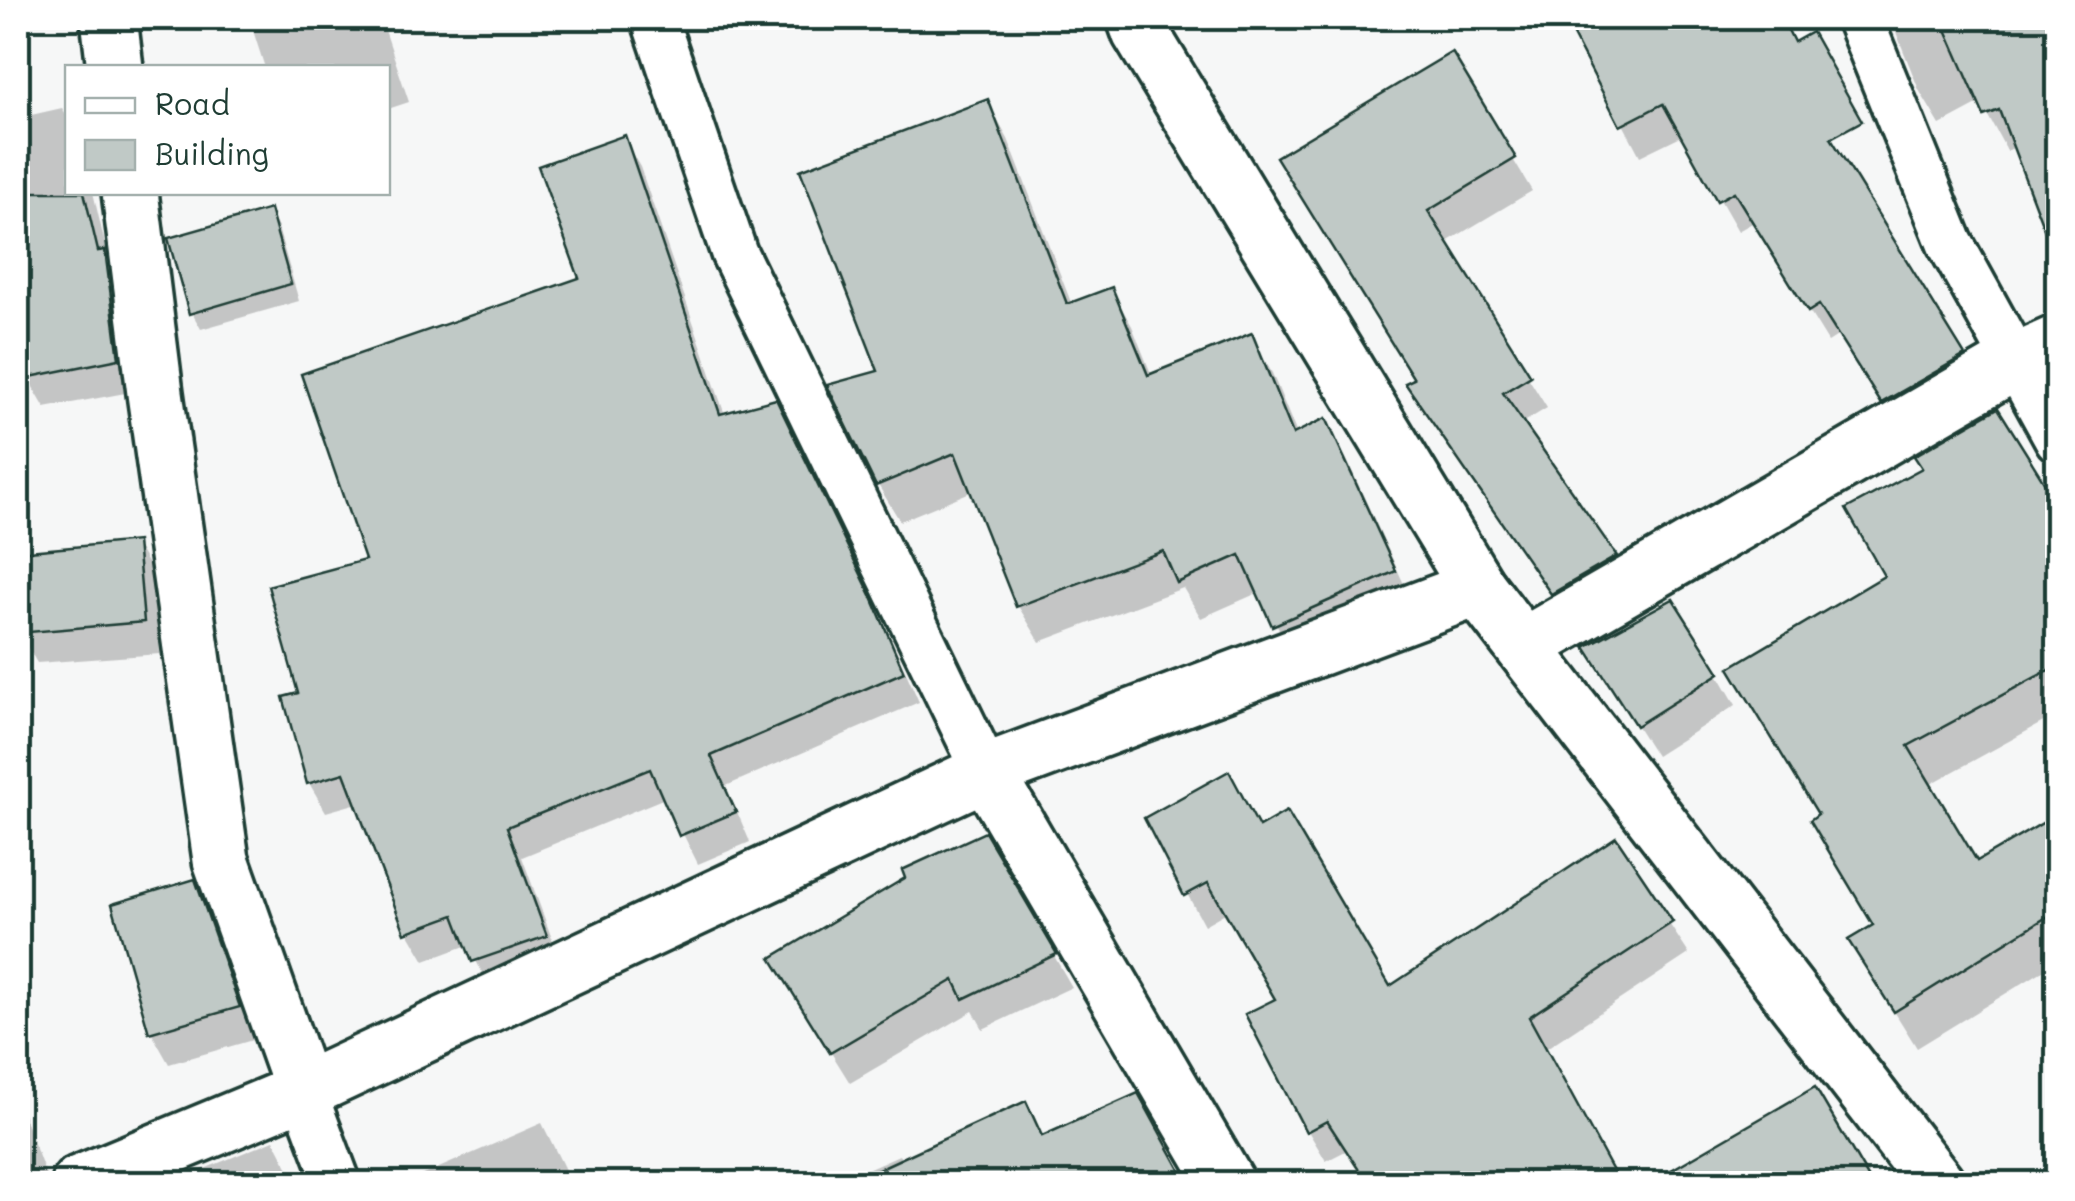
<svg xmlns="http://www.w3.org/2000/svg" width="2075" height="1201" viewBox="0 0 2075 1201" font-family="Mali,sans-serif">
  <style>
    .shadow { fill: #0003 }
    .building { fill: #c0c9c6; stroke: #1f3d34; stroke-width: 2.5 }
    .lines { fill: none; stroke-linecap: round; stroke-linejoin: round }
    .lane-casing { stroke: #1f3d34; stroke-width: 52 }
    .street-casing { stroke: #1f3d34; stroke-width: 62 }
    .lane { stroke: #fff; stroke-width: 45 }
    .street { stroke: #fff; stroke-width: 55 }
  </style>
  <rect width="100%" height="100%" fill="#f6f7f7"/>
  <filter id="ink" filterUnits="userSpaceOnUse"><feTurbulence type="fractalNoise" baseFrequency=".01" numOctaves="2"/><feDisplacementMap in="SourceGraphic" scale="20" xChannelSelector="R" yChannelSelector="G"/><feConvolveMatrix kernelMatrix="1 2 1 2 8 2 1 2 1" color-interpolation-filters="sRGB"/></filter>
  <g filter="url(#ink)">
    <!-- shadow -->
    <g class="shadow">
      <path d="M 249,18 L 381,18 L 409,102 L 388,109 L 388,68 L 265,68 Z"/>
      <path d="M 813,18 L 848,18 L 820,30 Z"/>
      <path d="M 1567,18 L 1779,18 L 1877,241 L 1963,356 L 1981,387 L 1901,433 L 1839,335 L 1828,342 L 1754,222 L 1738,231 L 1683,135 L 1640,156 Z"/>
      <path d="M 1882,18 L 1960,18 L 1961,21 L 1969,18 L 2058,18 L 2058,258 L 2015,147 L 2007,151 L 1981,103 L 1940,125 L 1919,90 L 1896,32 L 1888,29 Z"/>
      <path d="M 1451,56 L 1532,191 L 1445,243 L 1547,408 L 1521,424 L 1615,557 L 1633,589 L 1571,624 L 1426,415 L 1408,384 L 1416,381 L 1297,189 Z"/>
      <path d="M 987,102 L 1008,139 L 1072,305 L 1111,290 L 1132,326 L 1152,376 L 1251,336 L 1272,373 L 1297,434 L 1325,422 L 1346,458 L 1415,608 L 1296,662 L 1260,592 L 1201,618 L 1183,588 L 1040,642 L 1018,606 L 973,491 L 900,521 L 878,485 L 881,372 Z"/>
      <path d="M 62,108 L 68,117 L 68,192 L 93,192 L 109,262 L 122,284 L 136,391 L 45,408 L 27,377 L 18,328 L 18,118 Z"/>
      <path d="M 623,138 L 640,167 L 725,415 L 791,431 L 886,627 L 919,702 L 726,786 L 750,842 L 698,864 L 665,798 L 522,857 L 562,966 L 491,990 L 468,945 L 425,961 L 408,932 L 358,803 L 326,812 L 309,783 L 302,695 L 368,562 L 582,280 Z"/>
      <path d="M 269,212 L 278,228 L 299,301 L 201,329 L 192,313 Z"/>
      <path d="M 2058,509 L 2058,714 L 1929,785 L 1976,864 L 2058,817 L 2058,970 L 2054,964 L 1917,1048 L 1874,979 L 1875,926 L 1813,820 Z"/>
      <path d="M 136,544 L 154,575 L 160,654 L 37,663 L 19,632 L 18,555 Z"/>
      <path d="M 1718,674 L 1736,705 L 1656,756 L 1607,679 Z"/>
      <path d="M 1147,820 L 1259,830 L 1390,989 L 1615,841 L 1689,954 L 1545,1049 L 1326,1161 L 1308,1131 L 1278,1000 L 1227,912 L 1204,925 Z"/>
      <path d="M 984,835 L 1072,987 L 983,1029 L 973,1011 L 850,1083 L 792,990 Z"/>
      <path d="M 194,882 L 212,914 L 256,1039 L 169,1064 L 151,1032 L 115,906 Z"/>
      <path d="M 18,1100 L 49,1184 L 18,1184 Z"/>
      <path d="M 1025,1104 L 1044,1138 L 1187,1184 L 833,1184 L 899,1155 L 902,1160 Z"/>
      <path d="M 542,1123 L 572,1184 L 402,1184 Z"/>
      <path d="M 274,1140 L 297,1184 L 168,1184 Z"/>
    </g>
    <!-- building -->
    <g class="building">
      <path d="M 1564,18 L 1782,18 L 1794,42 L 1812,32 L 1862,121 L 1831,138 L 1965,355 L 1881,403 L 1819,305 L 1808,312 L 1734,192 L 1717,201 L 1663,104 L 1620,126 Z"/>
      <path d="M 1941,18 L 2058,18 L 2058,249 L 2052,250 L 1999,110 L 1984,116 Z"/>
      <path d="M 1452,52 L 1516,158 L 1428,211 L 1531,376 L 1503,393 L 1617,556 L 1551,594 L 1405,383 L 1414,379 L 1276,157 Z"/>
      <path d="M 988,99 L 1067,304 L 1112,287 L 1148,375 L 1252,333 L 1293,434 L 1326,418 L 1396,571 L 1272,626 L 1240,555 L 1177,583 L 1163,551 L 1016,607 L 955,453 L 876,486 L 827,385 L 878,371 L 800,170 Z"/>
      <path d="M 625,135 L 720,414 L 776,399 L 871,595 L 904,672 L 711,756 L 736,812 L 679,836 L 650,769 L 507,827 L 547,936 L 472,962 L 454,915 L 405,933 L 344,773 L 307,784 L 283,697 L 298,693 L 268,586 L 365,560 L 301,374 L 579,278 L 538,166 Z"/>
      <path d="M 18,192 L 84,192 L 98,251 L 105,250 L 119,359 L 25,378 L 18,341 Z"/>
      <path d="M 270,209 L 291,284 L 189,314 L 168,238 Z"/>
      <path d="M 1998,408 L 2058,504 L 2058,665 L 1908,746 L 1977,861 L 2058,814 L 2058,910 L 1894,1012 L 1848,940 L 1873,925 L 1810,820 L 1818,814 L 1729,668 L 1884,576 L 1846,509 L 1922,468 L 1914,456 Z"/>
      <path d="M 137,541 L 144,622 L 18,633 L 18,552 Z"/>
      <path d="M 1673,599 L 1720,673 L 1636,726 L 1585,647 Z"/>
      <path d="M 1229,771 L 1259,827 L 1287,811 L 1390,986 L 1616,837 L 1673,922 L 1529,1017 L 1620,1184 L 1368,1184 L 1327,1121 L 1306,1132 L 1245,1014 L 1275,999 L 1208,883 L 1184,896 L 1144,818 Z"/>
      <path d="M 985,832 L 1057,954 L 963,999 L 954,980 L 830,1053 L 771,958 L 905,878 L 902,870 Z"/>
      <path d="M 195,879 L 240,1007 L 149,1033 L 112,904 Z"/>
      <path d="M 1815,1087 L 1872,1184 L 1647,1184 Z"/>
      <path d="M 1138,1093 L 1188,1184 L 846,1184 L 1026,1101 L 1042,1136 Z"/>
    </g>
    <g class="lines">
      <!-- lane casing -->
      <g class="lane-casing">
        <g id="lane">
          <path d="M 654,18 L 734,253 L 986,772"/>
          <path d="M 1859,18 L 1950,243 L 2058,439"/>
          <path d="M 303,1091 L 338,1184"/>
        </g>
      </g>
      <!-- street casing -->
      <g class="street-casing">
        <g id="street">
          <path d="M 109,18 L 115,68"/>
          <path d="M 1135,18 L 1140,32 L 1478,588 L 1937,1184"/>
          <path d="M 130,192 L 155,393 L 221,860 L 303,1091"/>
          <path d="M 1524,646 L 2015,362 L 2058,343"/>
          <path d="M 986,772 L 1227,1184"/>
          <path d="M 79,1184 L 303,1091 L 986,772 L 1478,588"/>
        </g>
      </g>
      <!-- lane -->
      <use href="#lane" class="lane"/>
      <!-- street -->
      <use href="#street" class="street"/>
    </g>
  </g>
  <!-- margin -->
  <rect width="2075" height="1201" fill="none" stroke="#fff" stroke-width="60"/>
  <rect x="30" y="30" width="2015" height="1141" fill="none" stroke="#1f3d34" stroke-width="4" filter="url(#ink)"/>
  <!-- legend -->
  <rect x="65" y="65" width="325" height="130" fill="#ffffff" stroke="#a5b1ae" stroke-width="2.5"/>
  <rect x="85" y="98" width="50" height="15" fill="#ffffff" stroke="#a5b1ae" stroke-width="2.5"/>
  <text x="155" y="115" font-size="30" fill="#1f3d34">Road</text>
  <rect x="85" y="140" width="50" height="30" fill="#c0c9c6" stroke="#a5b1ae" stroke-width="2.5"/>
  <text x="155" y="165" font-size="30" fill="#1f3d34">Building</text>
</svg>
